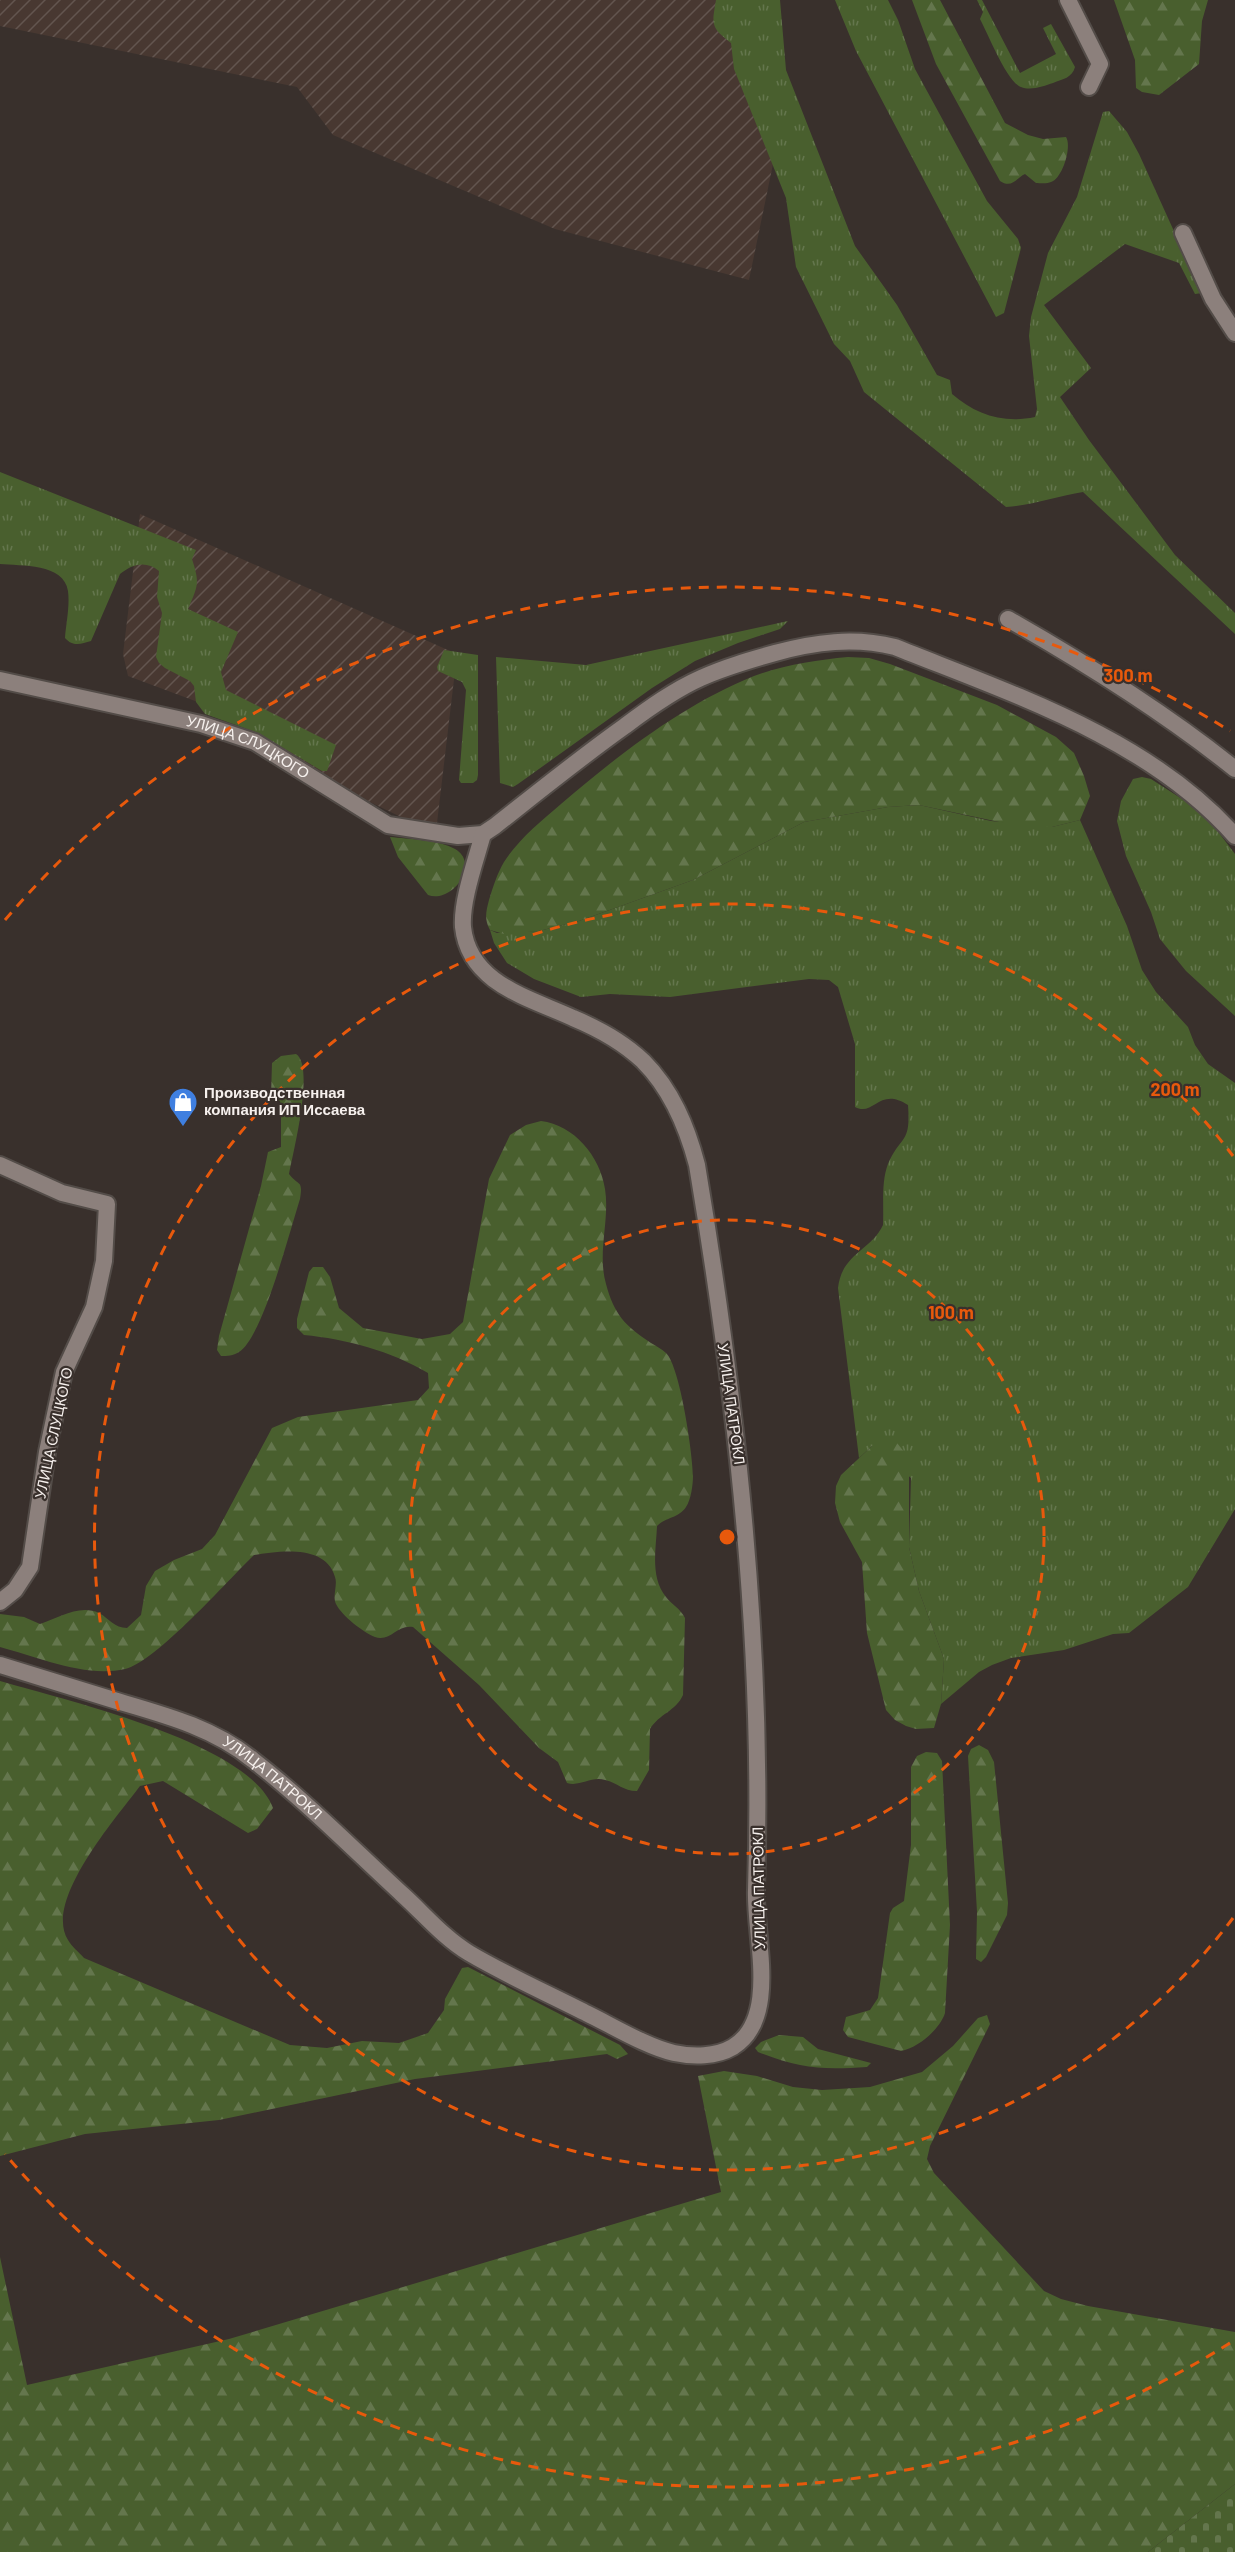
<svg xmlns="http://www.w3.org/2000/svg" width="1235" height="2552" viewBox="0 0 1235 2552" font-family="Barlow,sans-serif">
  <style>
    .industrial { fill: url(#industrial-furrows) }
    .grass { fill: url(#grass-tufts) }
    .forest { fill: url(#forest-firs) }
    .cemetery { fill: url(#cemetery-stones) }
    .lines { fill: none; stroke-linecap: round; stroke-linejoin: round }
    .street-casing { stroke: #534c48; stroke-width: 20 }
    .street { stroke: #8c807c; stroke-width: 16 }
    .ring { fill: none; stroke: #e8590c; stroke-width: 3; stroke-dasharray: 10 8 }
    .labels { text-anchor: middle; stroke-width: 4.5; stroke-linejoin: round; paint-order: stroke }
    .street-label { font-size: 15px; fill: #f6f0ed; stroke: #39302c }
    .poi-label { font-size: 15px; font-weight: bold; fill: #f6f0ed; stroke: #39302c; text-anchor: start }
    .centre { fill: #e8590c; stroke: #39302c; stroke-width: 3 }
    .ring-label { font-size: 18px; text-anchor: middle; font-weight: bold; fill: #e8590c; stroke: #39302c; stroke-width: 4.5; stroke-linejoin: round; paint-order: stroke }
  </style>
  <defs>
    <pattern id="industrial-furrows" width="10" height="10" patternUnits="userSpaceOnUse" patternTransform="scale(1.5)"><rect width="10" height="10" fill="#483831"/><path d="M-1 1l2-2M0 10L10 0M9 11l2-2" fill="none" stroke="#63554f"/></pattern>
    <pattern id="grass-tufts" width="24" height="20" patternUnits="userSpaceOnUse" patternTransform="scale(1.5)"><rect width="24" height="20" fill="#495f2e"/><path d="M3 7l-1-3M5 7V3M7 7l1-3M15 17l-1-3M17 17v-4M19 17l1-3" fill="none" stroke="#64764d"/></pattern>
    <pattern id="forest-firs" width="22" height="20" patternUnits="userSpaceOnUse" patternTransform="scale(1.5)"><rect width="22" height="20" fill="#495f2e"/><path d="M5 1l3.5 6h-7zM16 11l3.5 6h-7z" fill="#64764d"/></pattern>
    <pattern id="cemetery-stones" width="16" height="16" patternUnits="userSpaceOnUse" patternTransform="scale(1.5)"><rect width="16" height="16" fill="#495f2e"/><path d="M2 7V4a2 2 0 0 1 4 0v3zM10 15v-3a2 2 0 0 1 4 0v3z" fill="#64764d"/></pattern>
  </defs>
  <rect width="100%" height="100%" fill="#39302c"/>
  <!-- industrial -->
  <g class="industrial">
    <path d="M 0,0 L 719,0 L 773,164 L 749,280 L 555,229 L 333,135 L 297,87 L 0,26 Z"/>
    <path d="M 140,514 L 457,654 L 437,823 L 405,819 L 347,791 L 230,714 L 128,676 L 123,654 Z"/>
  </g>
  <!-- grass -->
  <g class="grass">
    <path d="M 716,0 L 780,0 L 786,70 L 855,246 L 897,305 L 937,375 L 950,380 L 952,394 C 975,414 1003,424 1035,417 L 1037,409 L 1029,336 L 1031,317 L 1048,253 L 1077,197 L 1103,112 L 1109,111 L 1127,132 L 1139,154 L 1202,293 L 1195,294 L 1179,263 L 1125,244 L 1044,305 L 1091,368 L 1060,397 L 1089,440 L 1175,555 L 1235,613 L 1235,634 L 1083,492 C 1058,496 1029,506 1006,507 L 864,392 L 850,361 L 834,344 L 796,267 L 786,198 L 734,69 L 731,43 C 710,27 712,24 716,0 Z"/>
    <path d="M 835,0 L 888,0 L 898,20 L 915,69 L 987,201 L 1018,239 L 1021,248 L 1004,313 L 996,317 L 856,51 Z"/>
    <path d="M 977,0 L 982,0 L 1020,73 L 1056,54 L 1043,28 L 1051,24 L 1075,67 C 1072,78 1063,79 1053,83 C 1044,86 1031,91 1021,87 C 1007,82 988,34 980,19 L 983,12 Z"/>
    <path d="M 0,472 L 196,550 L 192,559 C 200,584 198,585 188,609 L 238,632 L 221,672 L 226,690 L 336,745 L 327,771 L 322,771 L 258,733 L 205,714 L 196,702 L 194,686 L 190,681 L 165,668 L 159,663 L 156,657 L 162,613 L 157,597 L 159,571 C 146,560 132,564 120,574 L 91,641 C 81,644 73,647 65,638 C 66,624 70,606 68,591 C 64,563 21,566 0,564 Z"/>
    <path d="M 788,621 L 780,629 L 738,643 L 695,661 L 652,688 L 518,784 L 513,787 L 500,783 L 496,657 L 586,665 Z"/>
    <path d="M 444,650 L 478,655 L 478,775 L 477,780 L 473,783 L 461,783 L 459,780 L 466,690 L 462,682 L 438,671 L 437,667 Z"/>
    <path d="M 1142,777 L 1151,779 L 1193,806 L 1216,829 L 1235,854 L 1235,1016 L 1186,971 L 1160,939 L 1151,912 L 1126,856 L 1117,821 L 1121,801 L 1133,779 Z"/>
    <path d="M 919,805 L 991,821 L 1052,827 L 1080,820 L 1127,926 L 1142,970 L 1156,992 L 1188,1027 L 1195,1045 L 1208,1064 L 1235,1083 L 1235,1509 L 1188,1587 L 1129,1633 L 1113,1634 L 1064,1650 L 1011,1658 L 992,1665 L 979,1672 L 941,1704 L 944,1659 L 919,1591 L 909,1547 L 911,1478 L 872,1446 L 859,1458 L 838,1288 C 842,1253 871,1251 883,1225 C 884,1206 881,1182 888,1164 C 901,1134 911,1145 908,1105 C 879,1086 874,1117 855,1107 L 855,1044 L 838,987 L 829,980 L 809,979 L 670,997 L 610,994 L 581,997 L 534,979 L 507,963 L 494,943 L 490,930 L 497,933 L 539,931 L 579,921 L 693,880 L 804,822 L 888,807 Z"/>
  </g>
  <!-- forest -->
  <g class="forest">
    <path d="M 912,0 L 940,0 L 1005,123 L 1028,135 L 1043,139 L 1066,137 C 1072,146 1063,178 1051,182 C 1047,184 1040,183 1036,183 L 1025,174 C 1016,178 1012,189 1000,181 L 936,64 Z"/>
    <path d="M 1114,0 L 1208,0 L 1202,21 L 1199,64 L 1159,95 L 1142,92 L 1136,88 L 1135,60 Z"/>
    <path d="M 848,657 L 869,658 L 890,664 L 997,705 L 1056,737 L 1074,753 L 1084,776 L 1090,796 L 1080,820 L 1052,827 L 1023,827 L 919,805 L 888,807 L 804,822 L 693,880 L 579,921 L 539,931 L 504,934 L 490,930 C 484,919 486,912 489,900 C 493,887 497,874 504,862 C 518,840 541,821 561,804 C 618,755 684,704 754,676 C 784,665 816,660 848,657 Z"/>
    <path d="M 390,837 C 408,839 440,840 455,849 C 481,864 452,904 428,895 L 398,857 Z"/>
    <path d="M 296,1054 C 315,1066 293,1153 289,1174 C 299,1187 303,1179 300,1199 C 290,1230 263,1337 239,1352 C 233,1356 227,1356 221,1356 L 217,1350 L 219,1336 L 261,1186 L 268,1152 L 281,1147 L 281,1106 L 280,1101 L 273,1101 L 271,1096 L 272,1063 L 281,1056 Z"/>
    <path d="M 541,1121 C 574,1125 600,1156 605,1189 C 610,1220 597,1253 606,1284 C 614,1314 625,1326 651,1343 C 656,1346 662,1349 666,1353 C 680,1366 693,1455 693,1476 C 693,1484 691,1500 686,1507 C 679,1518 666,1517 657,1526 C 656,1550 650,1577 666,1597 C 672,1605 680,1608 685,1618 L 683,1695 C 676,1711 659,1714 650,1729 L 649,1770 L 637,1791 C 623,1791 618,1783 605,1780 C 591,1776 580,1787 567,1783 L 558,1762 L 539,1748 L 479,1685 L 413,1627 C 397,1624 391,1642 375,1637 C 363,1632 342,1616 336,1604 C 332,1596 338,1585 335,1577 C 326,1544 279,1551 254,1555 C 229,1579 155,1663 125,1669 C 85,1678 38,1657 0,1647 L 0,1614 L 24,1617 L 40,1624 C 59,1618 79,1604 99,1613 C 110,1619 114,1628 127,1628 L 141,1615 L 146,1586 L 155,1571 L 174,1560 L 202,1549 L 215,1535 L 272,1428 L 298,1417 L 418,1400 L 429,1388 L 428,1373 C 391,1351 346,1339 304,1335 L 297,1328 L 297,1319 L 309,1272 L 313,1267 L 323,1267 L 330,1277 L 339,1308 L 363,1328 L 422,1339 L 450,1334 L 463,1322 L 489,1179 L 510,1135 L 526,1125 Z"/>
    <path d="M 886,1440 L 897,1443 L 909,1458 L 909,1547 L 919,1591 L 944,1659 L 941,1704 L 934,1728 L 916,1729 L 906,1726 L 895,1720 L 886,1710 L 867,1633 L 862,1562 L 840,1522 L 835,1503 L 836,1486 L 841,1475 L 872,1446 Z"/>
    <path d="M 0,1681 C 64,1700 249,1742 273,1808 L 257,1829 L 248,1833 L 163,1781 L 140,1786 C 117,1817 43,1901 68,1940 C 72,1947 79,1952 84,1958 L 290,2045 L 327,2048 L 362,2041 L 399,2043 L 428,2033 L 444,2010 L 445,1999 L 462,1968 L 468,1967 L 620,2045 L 628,2054 L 617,2059 L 607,2054 L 415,2079 L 219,2120 L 85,2134 L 0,2156 Z"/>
    <path d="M 979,1745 L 988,1750 L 994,1762 L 1008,1903 L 1007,1915 L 986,1957 L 981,1962 L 976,1959 L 977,1912 L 968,1756 L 971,1749 Z"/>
    <path d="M 926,1752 L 937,1753 L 942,1761 L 950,1925 L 945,2013 C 940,2029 918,2048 901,2051 L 848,2037 L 843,2030 L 846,2017 L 870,2010 L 878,1998 L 890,1913 L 893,1908 L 904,1901 L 911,1845 L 911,1767 L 917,1756 Z"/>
    <path d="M 987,2015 L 990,2024 L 930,2146 L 927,2159 L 934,2173 L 1044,2291 L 1061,2299 L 1088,2306 L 1235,2332 L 1235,2484 L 1148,2552 L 0,2552 L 0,2257 L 27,2385 L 229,2339 L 721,2192 L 698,2076 L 724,2071 L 757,2076 L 793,2087 L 822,2090 L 870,2087 L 922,2072 L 953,2046 L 978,2018 Z"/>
    <path d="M 779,2035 L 803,2037 L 818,2049 L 871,2063 L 867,2067 C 823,2070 800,2069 758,2052 L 755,2048 L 761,2042 Z"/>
  </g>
  <!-- cemetery -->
  <path class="cemetery" d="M 1235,2484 L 1235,2552 L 1148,2552 Z"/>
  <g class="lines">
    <!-- street casing -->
    <g class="street-casing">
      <g id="street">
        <path d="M 1068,0 L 1100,64 L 1089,87"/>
        <path d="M 1183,233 L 1213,299 L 1235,333"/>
        <path d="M 1008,619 C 1087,664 1164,712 1235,769"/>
        <path id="s1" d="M 0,680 L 201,724 L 255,742 L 388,825 L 458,836 L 483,834 L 495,826 C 538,792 580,758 625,726 C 649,708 674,690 701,678 C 725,667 750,660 775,653 C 815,642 854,637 895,647 C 1012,694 1150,739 1235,836"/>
        <path d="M 0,1165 L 62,1193 L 107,1204 L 104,1261 L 94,1307 L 64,1372 L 47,1452 L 30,1567 L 15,1590 L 0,1602"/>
        <path id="s2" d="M 0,1665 C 39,1677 78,1689 117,1701 C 165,1715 214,1728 253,1760 C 306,1801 354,1850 403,1895 C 424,1914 444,1938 469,1953 C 506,1975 547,1993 586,2013 C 611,2025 647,2047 674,2053 C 693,2057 716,2057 733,2047 C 780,2018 754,1935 756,1890 C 764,1647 737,1404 697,1165 C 687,1127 672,1090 643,1061 C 624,1043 597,1028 573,1018 C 530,998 469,984 463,927 C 461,901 476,860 483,834"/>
      </g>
    </g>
    <!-- street -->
    <use href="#street" class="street"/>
  </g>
  <!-- distance rings -->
  <g class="ring">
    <circle cx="727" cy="1537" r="317"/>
    <path d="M1233 1918A633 633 0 1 1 1233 1156"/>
    <path d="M1230 2343A950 950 0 0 1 5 2154M5 920A950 950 0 0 1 1230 731"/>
  </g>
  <!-- icons -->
  <defs>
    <g id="shop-pin" transform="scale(1.5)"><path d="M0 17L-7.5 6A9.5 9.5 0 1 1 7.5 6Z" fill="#3f7fe0" stroke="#39302c"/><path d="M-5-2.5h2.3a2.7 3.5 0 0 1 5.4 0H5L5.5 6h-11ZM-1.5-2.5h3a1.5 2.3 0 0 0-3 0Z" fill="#fff"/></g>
  </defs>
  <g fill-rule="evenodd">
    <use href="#shop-pin" x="183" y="1102"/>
  </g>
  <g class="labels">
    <!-- street labels -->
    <g class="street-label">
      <text dy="5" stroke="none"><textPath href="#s1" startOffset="258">УЛИЦА СЛУЦКОГО</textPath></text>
      <text transform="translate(731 1404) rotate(82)" y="5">УЛИЦА ПАТРОКЛ</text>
      <text transform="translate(54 1433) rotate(-78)" y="5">УЛИЦА СЛУЦКОГО</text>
      <text dy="5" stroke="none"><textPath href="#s2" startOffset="298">УЛИЦА ПАТРОКЛ</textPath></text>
      <text transform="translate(759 1888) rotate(-91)" y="5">УЛИЦА ПАТРОКЛ</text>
    </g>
    <!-- poi labels -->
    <g class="poi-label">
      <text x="204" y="1098">Производственная<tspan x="204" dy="17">компания ИП Иссаева</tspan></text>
    </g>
  </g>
  <circle cx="727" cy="1537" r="9" class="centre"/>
  <g class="ring-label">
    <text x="1128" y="682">300 m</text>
    <text x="1175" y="1096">200 m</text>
    <text x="951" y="1319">100 m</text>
  </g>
</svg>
